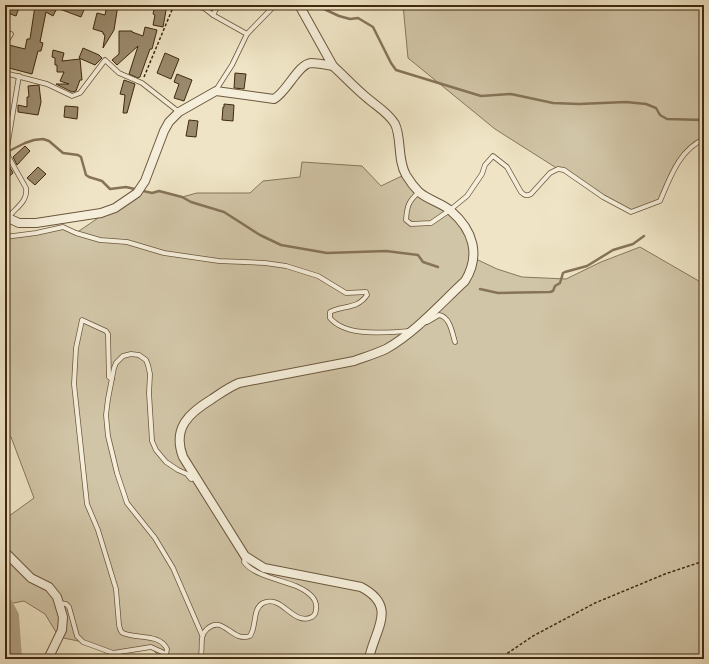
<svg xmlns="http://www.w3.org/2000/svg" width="709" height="664" viewBox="0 0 709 664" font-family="'Gentium Book Plus',serif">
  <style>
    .green { fill: #d1c5a7; stroke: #88775b }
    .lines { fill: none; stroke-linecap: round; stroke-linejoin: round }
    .stream { stroke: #867358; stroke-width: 2.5 }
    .river { stroke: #b4a588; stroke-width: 16 }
    .building { fill: #9b8b6e; stroke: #40290f }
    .lane-casing { stroke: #6c583d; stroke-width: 5.5 }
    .street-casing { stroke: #6c583d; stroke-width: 10 }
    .path { stroke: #40290f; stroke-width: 1.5; stroke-dasharray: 3 2; stroke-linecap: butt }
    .lane { stroke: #f5eeda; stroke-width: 4 }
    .street { stroke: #f5eeda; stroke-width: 8 }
  </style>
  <rect width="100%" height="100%" fill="#efe5c6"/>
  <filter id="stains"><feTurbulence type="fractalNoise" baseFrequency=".005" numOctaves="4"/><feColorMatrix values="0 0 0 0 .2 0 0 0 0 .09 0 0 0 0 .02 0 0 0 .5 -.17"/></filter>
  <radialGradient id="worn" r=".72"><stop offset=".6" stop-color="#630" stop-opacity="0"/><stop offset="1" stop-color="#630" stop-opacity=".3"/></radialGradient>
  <!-- green -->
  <g class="green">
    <path d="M 403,5 L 704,5 L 704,139 L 687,152 L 676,165 L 660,201 L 631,212 L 558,169 L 495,129 L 408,58 Z"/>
    <path d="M 302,162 L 362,166 L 381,186 L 406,174 L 419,192 L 450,210 L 468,231 L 474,258 L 497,269 L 522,277 L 566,279 L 601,262 L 640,247 L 704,284 L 704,659 L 161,659 L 151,647 L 116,653 L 83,642 L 59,637 L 45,614 L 24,601 L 8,604 L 5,601 L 5,519 L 34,498 L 11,437 L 5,438 L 5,237 L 63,227 L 76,233 L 101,216 L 136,199 L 139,190 L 152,193 L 159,191 L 182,197 L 197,193 L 250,193 L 263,181 L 300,177 Z"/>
  </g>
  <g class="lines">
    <!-- stream -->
    <g class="stream">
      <path d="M 318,5 L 322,8 L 339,16 L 350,19 L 358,18 L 373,27 L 391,63 L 396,70 L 481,96 L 511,94 L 553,103 L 579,104 L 626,102 L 646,104 L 656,108 L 660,115 L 667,119 L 704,120"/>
      <path d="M 5,152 L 9,151 L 25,143 L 34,140 L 43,139 L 49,141 L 63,153 L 78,155 L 81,157 L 86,175 L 89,177 L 102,181 L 110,189 L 126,187 L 152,193 L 159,191 L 182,197 L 191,202 L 224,212 L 260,235 L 281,245 L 327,253 L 386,251 L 418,255 L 423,262 L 438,267"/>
      <path d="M 480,289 L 498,293 L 550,292 L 553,291 L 555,286 L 560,283 L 563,273 L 565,272 L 587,266 L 613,250 L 633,244 L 644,236"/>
    </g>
    <!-- river -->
    <path class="river" d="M 5,605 L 11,616 L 14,659"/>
  </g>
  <!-- building -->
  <g class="building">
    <path d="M 7,5 L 20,5 L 16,16 L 5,12 Z"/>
    <path d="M 33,5 L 86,5 L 81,17 L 57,8 L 53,16 L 46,12 L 40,42 L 43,43 L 41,51 L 38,51 L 32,74 L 5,67 L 5,57 L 9,45 L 25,49 L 27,39 L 30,39 L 35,6 Z"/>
    <path d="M 107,5 L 118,5 L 114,30 L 103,48 L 105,35 L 103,34 L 103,32 L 93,29 L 97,13 L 105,15 Z"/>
    <path d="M 155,5 L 167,5 L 163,27 L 153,25 L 155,15 L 153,14 Z"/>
    <path d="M 145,27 L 157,30 L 152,49 L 150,49 L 140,77 L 138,78 L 129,74 L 138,46 L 117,65 L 112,60 L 119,54 L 119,31 L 132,31 L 132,32 L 143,36 Z"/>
    <path d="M 83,48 L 99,55 L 102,58 L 95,65 L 79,58 Z"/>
    <path d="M 53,50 L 64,53 L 62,61 L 80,59 L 82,80 L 80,80 L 76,91 L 72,92 L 56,84 L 69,84 L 60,81 L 64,72 L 57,72 L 57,65 L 55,65 L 55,58 L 52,57 Z"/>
    <path d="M 165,53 L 179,59 L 171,79 L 157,73 Z"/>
    <path d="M 235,73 L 246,74 L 244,89 L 234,88 Z"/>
    <path d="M 177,74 L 192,80 L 184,101 L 174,98 L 179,84 L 174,82 Z"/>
    <path d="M 124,80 L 135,84 L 127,113 L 123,113 L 125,95 L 120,94 Z"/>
    <path d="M 39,85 L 41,102 L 38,115 L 18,112 L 18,105 L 27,107 L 27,97 L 29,97 L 28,86 Z"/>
    <path d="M 224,104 L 234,105 L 233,121 L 222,120 L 223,107 L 224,107 Z"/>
    <path d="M 65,106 L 78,107 L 77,119 L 64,117 Z"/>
    <path d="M 189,120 L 198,121 L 196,137 L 186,136 Z"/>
    <path d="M 25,146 L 30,151 L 17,165 L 13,157 Z"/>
    <path d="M 5,162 L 6,163 L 7,162 L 13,173 L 5,180 Z"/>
    <path d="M 38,167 L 46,174 L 35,185 L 27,178 Z"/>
  </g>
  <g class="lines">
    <!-- lane casing -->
    <g class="lane-casing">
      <g id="lane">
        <path d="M 187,5 L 204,8 L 213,15 L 247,34 L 232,65 L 216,90"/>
        <path d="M 213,15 L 218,5"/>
        <path d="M 247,34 L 275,5"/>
        <path d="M 5,44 L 11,34"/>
        <path d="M 5,73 L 47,84 L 72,96 L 80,93 L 105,60 L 119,73 L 142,83 L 179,112"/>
        <path d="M 419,192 C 409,201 407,205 406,220 L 411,224 L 431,223 L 450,210 L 467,196 L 482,174 L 485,165 L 493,156 L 507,167 L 521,192 C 525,196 527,196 531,194 L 550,173 L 558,169 L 564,170 L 603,197 L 631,212 L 660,201 C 670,178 679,150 704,139"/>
        <path d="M 8,218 C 15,208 28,202 26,188 L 8,156 L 7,148 L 19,76"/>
        <path d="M 5,237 L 36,233 L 63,227 L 76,233 L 100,240 L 127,242 L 164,253 L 219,261 L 265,263 L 286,266 L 318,276 L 346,293 L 366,292 L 367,295 C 357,310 342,305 330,312 L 330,318 C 347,338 387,332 411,331"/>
        <path d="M 427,322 L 439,315 C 450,317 452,332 455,342"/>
        <path d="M 112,379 L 109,377 L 108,334 L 106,331 L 82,320 L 76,348 L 74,384 L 87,504 L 98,530 L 116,589 L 119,625 C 120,628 120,632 123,633 C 135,639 160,633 167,649 L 166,655"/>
        <path d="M 195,478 L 191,479 L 187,474 L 178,470 L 166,462 L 156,450 L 152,441 L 149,393 L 150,374 L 148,365 L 146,360 L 139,355 L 131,354 L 123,356 L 116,363 L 114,368 L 108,399 L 106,415 L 108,436 L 117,473 L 127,503 L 155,538 L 173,568 L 202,635"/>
        <path d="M 59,603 L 66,604 L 69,607 L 77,636 L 83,642 L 113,653 L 151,647 L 162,652 L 171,659"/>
        <path d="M 200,659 C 204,649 198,637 207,629 C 223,614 232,643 250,636 C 257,626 252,609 263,603 C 267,601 273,601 277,603 C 288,608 298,624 312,617 C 315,615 316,613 316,609 C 318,598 305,590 296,586 C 281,580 253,575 244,562 L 245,556"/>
      </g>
    </g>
    <!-- street casing -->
    <g class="street-casing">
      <g id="street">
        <path d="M 333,66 C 344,76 355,88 366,97 C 376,106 388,112 395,124 C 402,139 397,159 406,175 C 409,180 415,188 419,192 C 428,200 442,203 451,211 C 473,230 481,255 465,281 C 440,304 416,332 386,349 C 375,354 365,357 354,361 L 239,383 C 229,387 221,393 212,399 C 189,413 172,428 183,457 L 245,556 L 264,568 L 361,587 C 399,607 374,630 369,659"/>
        <path d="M 5,222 L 8,218 L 19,223 L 36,223 L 101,213 L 115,208 L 137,193 L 145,181 L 164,131 L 169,122 L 179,112 L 216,91 L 274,99 C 287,92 298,64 311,63 C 318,63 326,65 333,66 L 299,5"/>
        <path d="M 5,552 L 31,578 L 49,587 L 57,597 L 63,617 L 62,630 L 48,659"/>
      </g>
    </g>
    <!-- path -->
    <g class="path">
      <path d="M 144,77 L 174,5"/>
      <path d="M 499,659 L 533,636 L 595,603 L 665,574 L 704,561"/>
    </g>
    <!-- lane -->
    <use href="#lane" class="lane"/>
    <!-- street -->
    <use href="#street" class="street"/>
  </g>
  <!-- margin -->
  <rect width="709" height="664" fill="none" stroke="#efe5c6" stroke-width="20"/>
  <rect x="6" y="6" width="697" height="652" fill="none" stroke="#40290f" stroke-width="2"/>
  <rect x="10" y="10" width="689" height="644" fill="none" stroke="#40290f"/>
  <rect width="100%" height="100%" filter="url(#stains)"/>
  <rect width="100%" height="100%" fill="url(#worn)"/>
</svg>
